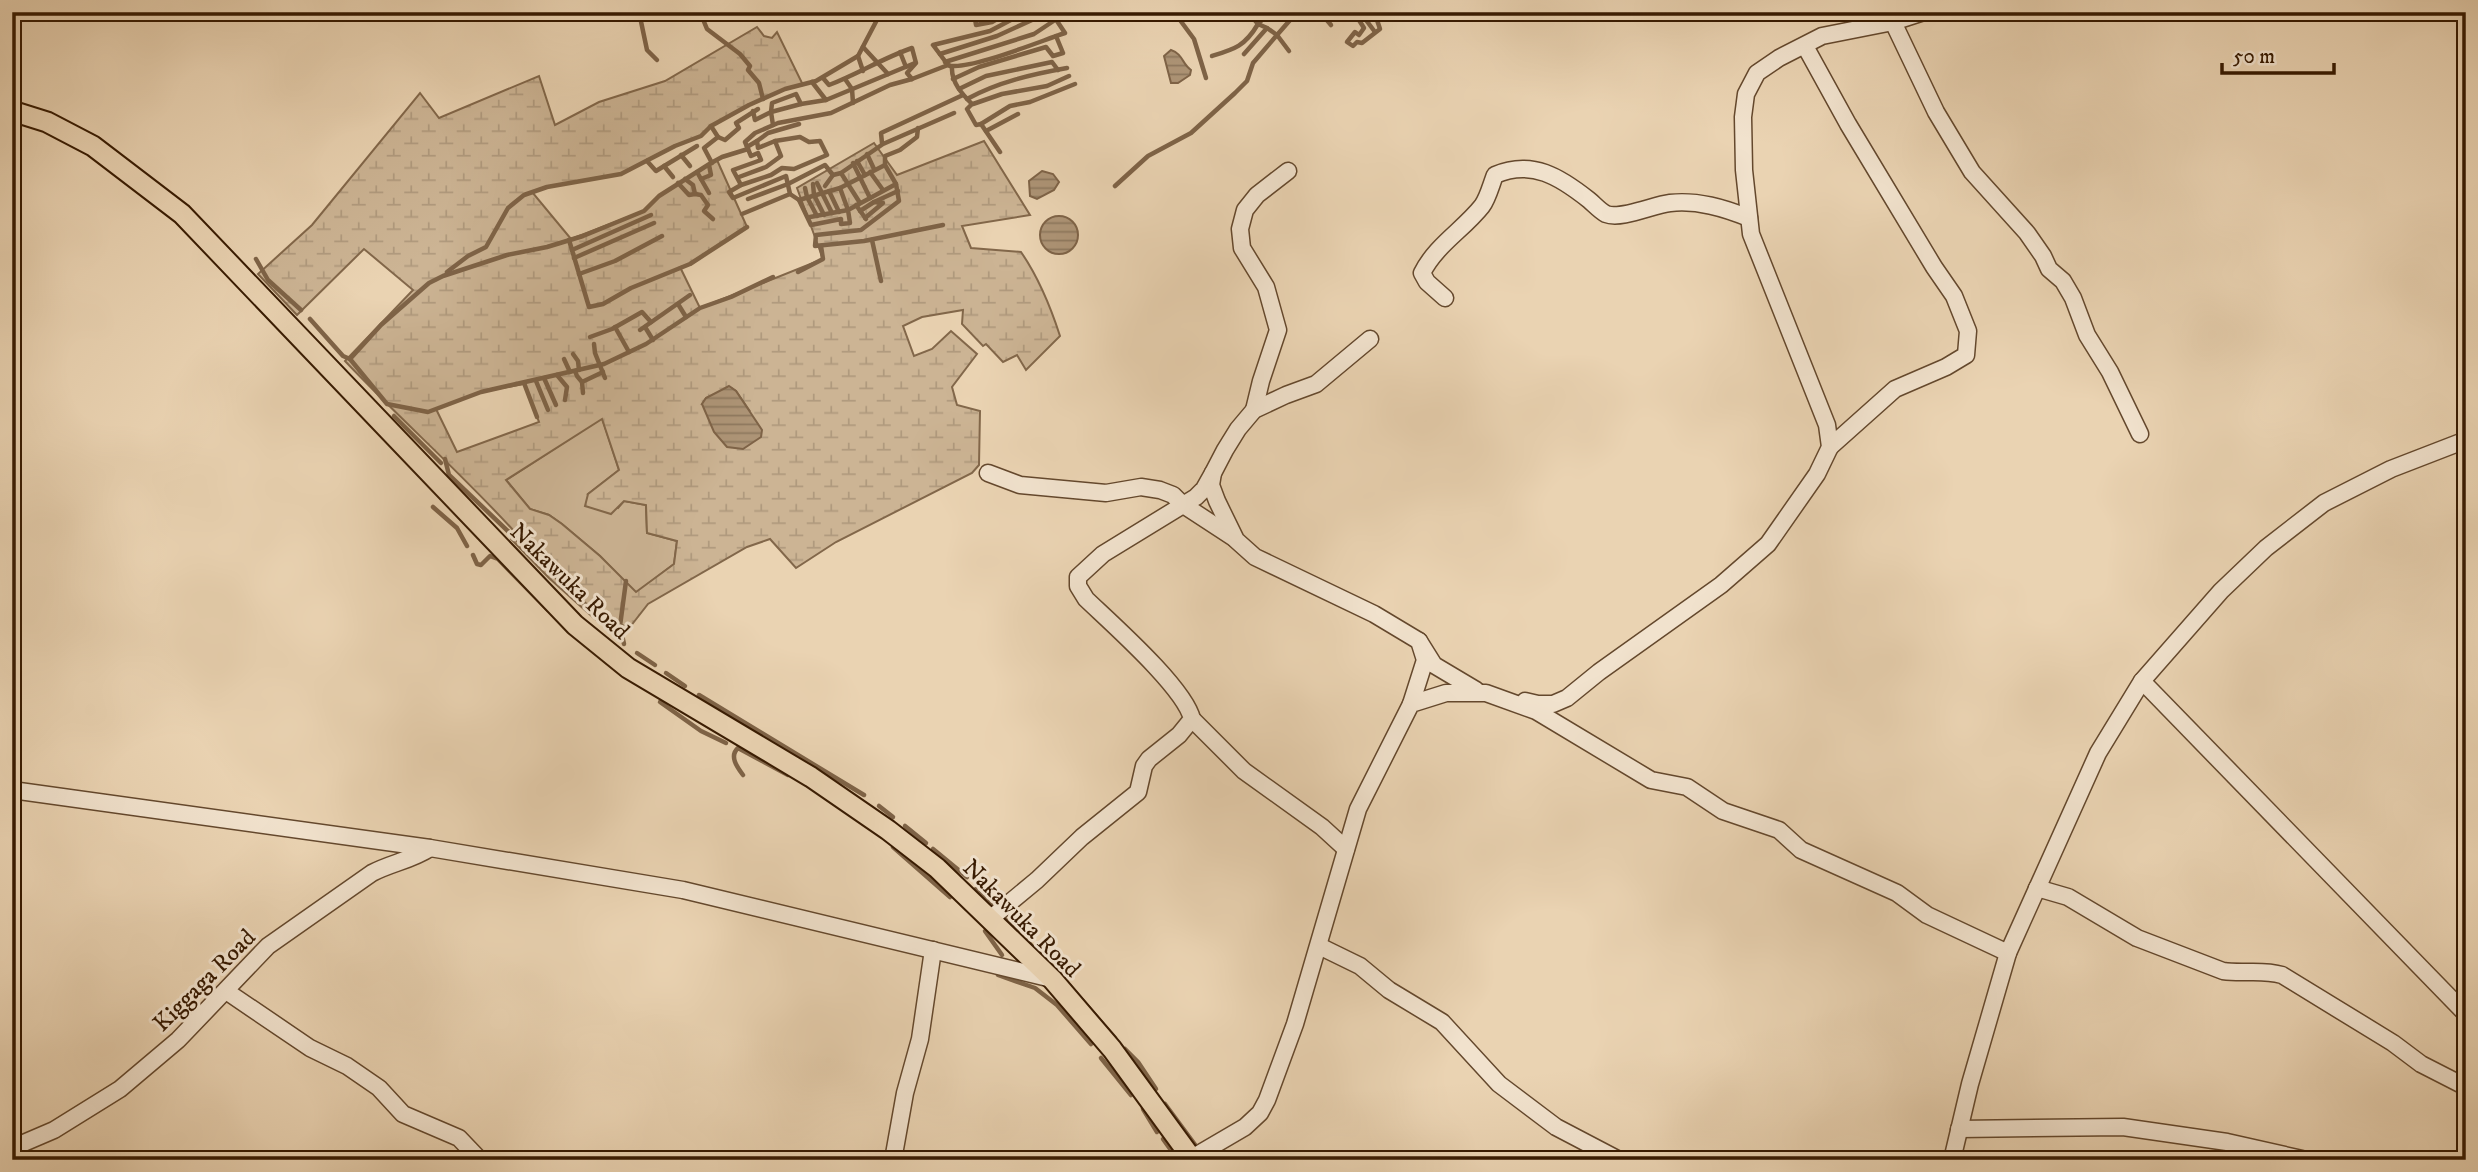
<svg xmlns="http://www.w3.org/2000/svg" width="2478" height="1172" viewBox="0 0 2478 1172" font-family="'IM FELL DW Pica',serif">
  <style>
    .green { fill: #ccb494; stroke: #82674a; stroke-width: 2 }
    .wetland { fill: url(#wetland-marsh); stroke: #82674a; stroke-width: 2; fill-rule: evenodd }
    .water { fill: url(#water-rules); stroke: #7e6347; stroke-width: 2 }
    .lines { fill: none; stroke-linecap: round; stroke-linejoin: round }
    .stream { stroke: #7e6347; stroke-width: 4.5 }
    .minor-casing { stroke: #64482d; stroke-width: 19 }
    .major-casing { stroke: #371a01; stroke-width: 23 }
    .minor { stroke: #f1e2cd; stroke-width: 16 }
    .major { stroke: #ead3b2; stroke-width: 19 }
    .labels { text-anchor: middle; stroke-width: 6; stroke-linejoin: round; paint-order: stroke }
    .street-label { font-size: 24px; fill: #371a01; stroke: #f1e2cd }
  </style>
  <defs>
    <pattern id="wetland-marsh" width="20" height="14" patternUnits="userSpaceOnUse" patternTransform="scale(1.75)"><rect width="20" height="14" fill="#ccb494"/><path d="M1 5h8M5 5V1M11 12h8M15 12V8" fill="none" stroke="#b09a7e"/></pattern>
    <pattern id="water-rules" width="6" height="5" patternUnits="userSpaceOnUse" patternTransform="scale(1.75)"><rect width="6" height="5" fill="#ad9476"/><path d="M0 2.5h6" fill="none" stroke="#8e785e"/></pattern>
  </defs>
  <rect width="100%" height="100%" fill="#ead3b2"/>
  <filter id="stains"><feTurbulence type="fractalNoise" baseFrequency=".00286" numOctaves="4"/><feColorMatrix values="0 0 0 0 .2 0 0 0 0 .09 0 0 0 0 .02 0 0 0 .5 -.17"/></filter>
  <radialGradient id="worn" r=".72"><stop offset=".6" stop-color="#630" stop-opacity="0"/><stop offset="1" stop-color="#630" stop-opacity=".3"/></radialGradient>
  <!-- green -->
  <path class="green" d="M 602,418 L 619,470 L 588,494 L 618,508 L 624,501 L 646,505 L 647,533 L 677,541 L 674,564 L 636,593 L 600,556 L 562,524 L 549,515 L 530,509 L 506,480 Z"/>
  <!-- wetland -->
  <path class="wetland" d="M 757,27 L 764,36 L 772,38 L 777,32 L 803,85 L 785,89 L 749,105 L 711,126 L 701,136 L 675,146 L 621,174 L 547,187 L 532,192 L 571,239 L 644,211 L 659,196 L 717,160 L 747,227 L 690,264 L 680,267 L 700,308 L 823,259 L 797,188 L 874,143 L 897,175 L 984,141 L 1030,215 L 962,226 L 971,248 L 1021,252 C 1039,278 1050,305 1060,336 L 1026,370 L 1017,355 L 1003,362 L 986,344 L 983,346 L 962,324 L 963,310 L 922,317 L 903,326 L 914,356 L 932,349 L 951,331 L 977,354 L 952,387 L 957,405 L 980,411 L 979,465 L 972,473 L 836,542 L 796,568 L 770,539 L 747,547 L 648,604 L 630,627 L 595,619 L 549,578 L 511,539 L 513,530 C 459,471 400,419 345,361 L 413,290 L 364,249 L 297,315 L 258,274 L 312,225 L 420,93 L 439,118 L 539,76 L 555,125 L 599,102 L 665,81 ZM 524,384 L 539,422 L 457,452 L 436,409 L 481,392 ZM 730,387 L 736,391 L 749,410 L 702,404 L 706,398 ZM 602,419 L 619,470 L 588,494 L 585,506 L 611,514 L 624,501 L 646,505 L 647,533 L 677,541 L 674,564 L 636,592 L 600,556 L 562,524 L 549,515 L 530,509 L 506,480 Z"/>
  <!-- water -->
  <g class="water">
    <path d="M 1171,50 C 1183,54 1182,64 1191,70 L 1190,75 L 1178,83 L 1171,83 L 1164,56 Z"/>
    <path d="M 1042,171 L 1053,174 L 1059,182 L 1054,190 L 1037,199 L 1030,196 L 1029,181 Z"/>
    <circle cx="1059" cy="235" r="19"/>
    <path d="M 729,386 L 736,391 L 762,430 L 761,437 L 743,449 L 727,447 L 714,432 L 702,404 L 706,398 Z"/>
  </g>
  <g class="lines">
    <!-- stream -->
    <g class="stream">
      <path d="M 639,12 L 647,50 L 657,60"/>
      <path d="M 700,12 L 707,29 L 740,54 L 750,66 L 748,70 L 759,83 L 763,99"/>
      <path d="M 983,12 L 975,19 L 976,25 L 992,22 L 1009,12"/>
      <path d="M 1174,12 L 1194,39 L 1206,78"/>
      <path d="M 1199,12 L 1201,19"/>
      <path d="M 1221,12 L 1224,18 L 1234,12"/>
      <path d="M 1320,12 L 1331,25"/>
      <path d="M 1360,12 L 1357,17 L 1364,28 L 1359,35 L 1355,32 L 1347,42 L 1353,46 L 1357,42 L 1362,43 L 1380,29 L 1376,17"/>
      <path d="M 1360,12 L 1375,32"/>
      <path d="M 863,47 L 888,74"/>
      <path d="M 1289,51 L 1277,35 L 1291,19 L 1301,12"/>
      <path d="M 900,52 L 906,67"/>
      <path d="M 940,54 L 997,36 L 1032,20"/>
      <path d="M 1244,54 L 1267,28 L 1258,24 L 1270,12"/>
      <path d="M 858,56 L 863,71"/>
      <path d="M 1212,56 C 1235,49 1245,46 1258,24 L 1248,12"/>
      <path d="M 945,62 L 1034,34 L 1055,20"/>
      <path d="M 823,78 L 829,85 C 858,74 883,58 912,48 L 916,63 L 907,73 L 912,79"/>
      <path d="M 845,79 L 852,89 L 853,103"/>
      <path d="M 953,79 L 979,67 L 1046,47 L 1053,56 L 1063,53 L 1056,36"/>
      <path d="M 812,82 L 826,100 L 915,63"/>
      <path d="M 959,89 L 986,76 L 1052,62 L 1058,70"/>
      <path d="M 967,99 C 998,82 1033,74 1067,68"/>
      <path d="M 973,104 L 1002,94 L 1047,86 L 1069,76"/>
      <path d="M 753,111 L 755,120 L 771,112 L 772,103 L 796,94 L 801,104 L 826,100"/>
      <path d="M 981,124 L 1010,106 L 1030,102 L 1075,84"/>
      <path d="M 773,125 L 771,112 L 801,104"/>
      <path d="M 711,126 L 718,137 L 725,140 L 739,128 L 736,123 L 758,109"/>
      <path d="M 986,131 L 1018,114"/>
      <path d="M 757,141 L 768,133 L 799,124"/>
      <path d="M 882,143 L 881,133 L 963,95"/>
      <path d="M 1000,152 L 981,124 L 976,125 L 967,109 L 972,104 C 962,94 951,82 952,67 L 948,65 L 933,45 L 990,31 L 1026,12"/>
      <path d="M 867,154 L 874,169"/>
      <path d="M 681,155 L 690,166"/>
      <path d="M 647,161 L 656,171 L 697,146"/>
      <path d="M 857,161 L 865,175"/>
      <path d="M 712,163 L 704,148 L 718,137"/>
      <path d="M 853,163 L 870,198"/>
      <path d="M 664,166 L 673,177"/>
      <path d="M 697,172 L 701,179 L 711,175 L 709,165"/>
      <path d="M 870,172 L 883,190"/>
      <path d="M 841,173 L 860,203"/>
      <path d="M 739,177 L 766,167 L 781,156 L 775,141"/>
      <path d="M 685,179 L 693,185 L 695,194 L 701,195 L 708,205 L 704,211 L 713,219"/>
      <path d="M 701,179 L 709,193"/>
      <path d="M 678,183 L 689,195 L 695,194"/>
      <path d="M 817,183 L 832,213"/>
      <path d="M 813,184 L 814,195 L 824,215"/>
      <path d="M 896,184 L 899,201 L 861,230 L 816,235 L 815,246 L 864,241 L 943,225"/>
      <path d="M 741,185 L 733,170 L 761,160 L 758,153 L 751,156 L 748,149"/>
      <path d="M 825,186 L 833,175"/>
      <path d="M 1115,186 L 1148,156 L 1191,133 L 1235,93 L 1247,81 L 1253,63 L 1277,35 L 1267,28"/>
      <path d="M 805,188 L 807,197 L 817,216"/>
      <path d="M 840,188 L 885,165"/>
      <path d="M 829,191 L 839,212"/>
      <path d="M 790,194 L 799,200 L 840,188 L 848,210 L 810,217"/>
      <path d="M 748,199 L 788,184 L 825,165 L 833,175 L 841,173 L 883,144 L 954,113"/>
      <path d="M 799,200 L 811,225 L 841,219 L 841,224 L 850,223 L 848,210 L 896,184 L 885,165 L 885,156 L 900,150 L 917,137 L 918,128"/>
      <path d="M 856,205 L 866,219"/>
      <path d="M 860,211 L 874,202"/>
      <path d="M 742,214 L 790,194 L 786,176 L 733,198 L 729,192 L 741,185 L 771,175 L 782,168 L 794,169 L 827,155 L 820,141 L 809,142 L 800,137 L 775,141 L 758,148 L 757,141 L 747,147"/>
      <path d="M 865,218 L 883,203 L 874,202 L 898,191"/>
      <path d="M 569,240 L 589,307 L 603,304 L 631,288 L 690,264 L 747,227"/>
      <path d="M 872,240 L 881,281"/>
      <path d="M 572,250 L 651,215"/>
      <path d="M 574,258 L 654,223"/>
      <path d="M 256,259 L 268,280 L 301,310"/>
      <path d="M 447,272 L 468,256 L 486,247 L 508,208 L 524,195 L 547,187 L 621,174 L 675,146 L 701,136 L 711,126 L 749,105 L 785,89 L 816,81 L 858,56 L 879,16 L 886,12"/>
      <path d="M 798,272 L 823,259 L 821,246"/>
      <path d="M 579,274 L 615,261 L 662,236"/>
      <path d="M 678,304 L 686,317"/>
      <path d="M 310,319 L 343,356 L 350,359 L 381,325 L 429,283 L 443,276 L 507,255 L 547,247 L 583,236 L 644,211 L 659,196 L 711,163 L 722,157 L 748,149 L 745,142 L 755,133 L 778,123 L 831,113 L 890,85 L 912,79 L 948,65 C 966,72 1043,40 1065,33 L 1051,12"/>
      <path d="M 615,327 L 629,352"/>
      <path d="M 645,327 L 653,340"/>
      <path d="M 640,330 L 690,295"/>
      <path d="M 590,337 L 612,329 L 642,312 L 651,322"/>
      <path d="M 594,344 L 595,353 L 605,378"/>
      <path d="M 573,354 L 578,361 L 579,370"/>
      <path d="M 350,359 L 387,404 L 428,412 L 481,392 L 604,364 L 646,344 L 700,308 L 731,297 L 773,277"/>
      <path d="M 564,359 L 570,372"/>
      <path d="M 575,371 L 577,376 L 582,382 L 583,393"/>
      <path d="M 557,375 L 567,387 L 565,400"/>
      <path d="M 544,378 L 556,405"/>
      <path d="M 536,381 L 548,410"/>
      <path d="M 582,382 L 603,372"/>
      <path d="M 524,383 L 537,417"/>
      <path d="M 394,416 L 441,463"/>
      <path d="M 445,459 L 449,475 L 613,631"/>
      <path d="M 433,507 L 457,528 L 467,546"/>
      <path d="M 473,555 L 477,564 L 481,565 L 490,556 L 498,559 L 548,610"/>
      <path d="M 624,644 L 620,626 L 626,581"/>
      <path d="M 637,653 L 655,665"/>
      <path d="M 666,673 L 685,686"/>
      <path d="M 699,695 L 864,795"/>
      <path d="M 660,702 L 701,731 L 726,743"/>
      <path d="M 743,775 C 737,767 729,756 738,748 L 788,775"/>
      <path d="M 879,806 L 893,817"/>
      <path d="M 905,826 L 926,843"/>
      <path d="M 893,847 L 950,897"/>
      <path d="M 933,849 L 967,877"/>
      <path d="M 976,889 L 995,909"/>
      <path d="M 1003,917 L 1018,933"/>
      <path d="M 985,931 L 1002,955"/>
      <path d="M 1027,941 L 1046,960"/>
      <path d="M 998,975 L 1035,988 L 1057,1005 L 1091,1044"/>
      <path d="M 1061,976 L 1115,1038"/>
      <path d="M 1125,1049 L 1138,1062 L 1156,1089"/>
      <path d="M 1101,1058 L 1131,1095"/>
      <path d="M 1165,1104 L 1196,1146"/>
      <path d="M 1143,1109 L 1157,1132"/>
      <path d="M 1163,1139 L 1178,1160"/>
    </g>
    <!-- minor casing -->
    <g class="minor-casing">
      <g id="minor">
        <path d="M 1893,22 L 1936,112 L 1972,172 L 2027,233 L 2043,256 L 2049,269 L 2063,281 L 2073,298 L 2087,335 L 2110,372 L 2140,434"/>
        <path d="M 1805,46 L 1848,124 L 1934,267 L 1954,296 L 1968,331 L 1966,355 L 1946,367 L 1895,389 L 1830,447"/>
        <path d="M 1445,298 L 1427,282 L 1422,273 C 1436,245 1463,230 1482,206 C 1488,198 1491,185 1495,175 C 1532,159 1560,177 1589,200 C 1594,204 1600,211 1606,214 C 1621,220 1653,205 1670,203 C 1698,200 1724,208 1749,218"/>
        <path d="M 1370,339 L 1316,384 L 1286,395 L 1254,410 L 1238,429 L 1225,450 L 1213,473 L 1211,485 L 1217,501 L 1236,540 L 1255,557 L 1374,614 L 1419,641 L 1425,660 L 1411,704"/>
        <path d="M 1254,410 L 1261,381 L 1278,330 L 1266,287 L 1242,248 L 1240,229 L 1245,210 L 1257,195 L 1288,171"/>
        <path d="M 988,473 L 1020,485 L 1106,493 L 1141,487 L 1160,490 L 1173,495 L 1182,504 L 1234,538"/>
        <path d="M 1419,641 L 1434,665 L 1476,690"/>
        <path d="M 2142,681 L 2466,1014"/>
        <path d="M 1525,701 L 1538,704 L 1553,704 L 1567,698 L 1599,672 L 1721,585 L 1768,544 L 1817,474 L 1830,447 L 1827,425 L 1751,234 L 1744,170 L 1743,117 L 1746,94 L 1757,73 L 1779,58 L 1822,36 L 1893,22 L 1924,12"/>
        <path d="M 1192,719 L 1244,771 L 1322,827 L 1346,849"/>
        <path d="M 12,790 L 430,848 L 683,890 L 1052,979"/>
        <path d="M 2037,888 L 2068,897 L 2137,938 L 2223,971 C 2244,974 2262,969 2282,975 L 2393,1043 L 2421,1064 L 2466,1087"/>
        <path d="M 990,919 L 1037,880 L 1082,837 L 1138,792 L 1144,766 L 1149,759 L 1179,735 L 1192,719 C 1185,688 1111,623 1086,599 L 1078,586 L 1078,577 L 1103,554 L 1196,497 L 1204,489 L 1213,473"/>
        <path d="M 1319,946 L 1360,966 L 1389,990 L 1442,1022 L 1499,1084 L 1556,1127 L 1619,1160"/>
        <path d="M 226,991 L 310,1048 L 347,1066 L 379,1088 L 403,1114 L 459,1138 L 480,1160"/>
        <path d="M 1959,1129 L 2123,1127 L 2227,1142 L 2302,1159"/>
        <path d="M 12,1148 L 54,1130 L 120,1089 L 178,1040 L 268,946 L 372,873 C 391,863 412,860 430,848"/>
        <path d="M 1192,1158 L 1245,1127 L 1260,1113 L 1267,1100 L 1295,1024 L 1358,809 L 1411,704 L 1446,693 L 1486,693 L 1536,711 L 1651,780 L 1687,787 L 1723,811 L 1779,830 L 1801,850 L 1897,893 L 1927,915 L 2008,953"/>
        <path d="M 893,1160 L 905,1093 L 920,1039 L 933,950"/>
        <path d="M 1952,1160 L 1970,1084 L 2008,953 L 2098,753 L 2142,681 L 2221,591 L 2266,548 L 2324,503 L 2391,469 L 2466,440"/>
      </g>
    </g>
    <!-- major casing -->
    <g class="major-casing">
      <path id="major" d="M 12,111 L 47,122 L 93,146 L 182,214 L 575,625 L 628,668 L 811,777 L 888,830 L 937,868 L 1052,979 L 1112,1049 L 1193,1160"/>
    </g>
    <!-- minor -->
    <use href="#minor" class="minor"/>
    <!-- major -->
    <use href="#major" class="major"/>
  </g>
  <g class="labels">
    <!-- street labels -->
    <g class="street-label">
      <text transform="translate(570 581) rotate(44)" y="8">Nakawuka Road</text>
      <text transform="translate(1022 918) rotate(45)" y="8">Nakawuka Road</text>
      <text transform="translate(204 980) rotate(-45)" y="8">Kiggaga Road</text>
    </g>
  </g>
  <!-- margin -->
  <rect width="2478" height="1172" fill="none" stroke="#ead3b2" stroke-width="42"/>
  <rect x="14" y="14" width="2450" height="1144" fill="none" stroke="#371a01" stroke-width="3.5"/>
  <rect x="21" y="21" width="2436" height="1130" fill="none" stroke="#371a01" stroke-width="2"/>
  <!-- scale -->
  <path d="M2222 63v10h112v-10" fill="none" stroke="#371a01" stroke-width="3.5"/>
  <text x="2233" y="63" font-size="21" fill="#371a01" stroke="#f1e2cd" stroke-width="5" paint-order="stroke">50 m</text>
  <rect width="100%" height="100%" filter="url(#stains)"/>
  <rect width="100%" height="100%" fill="url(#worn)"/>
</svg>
